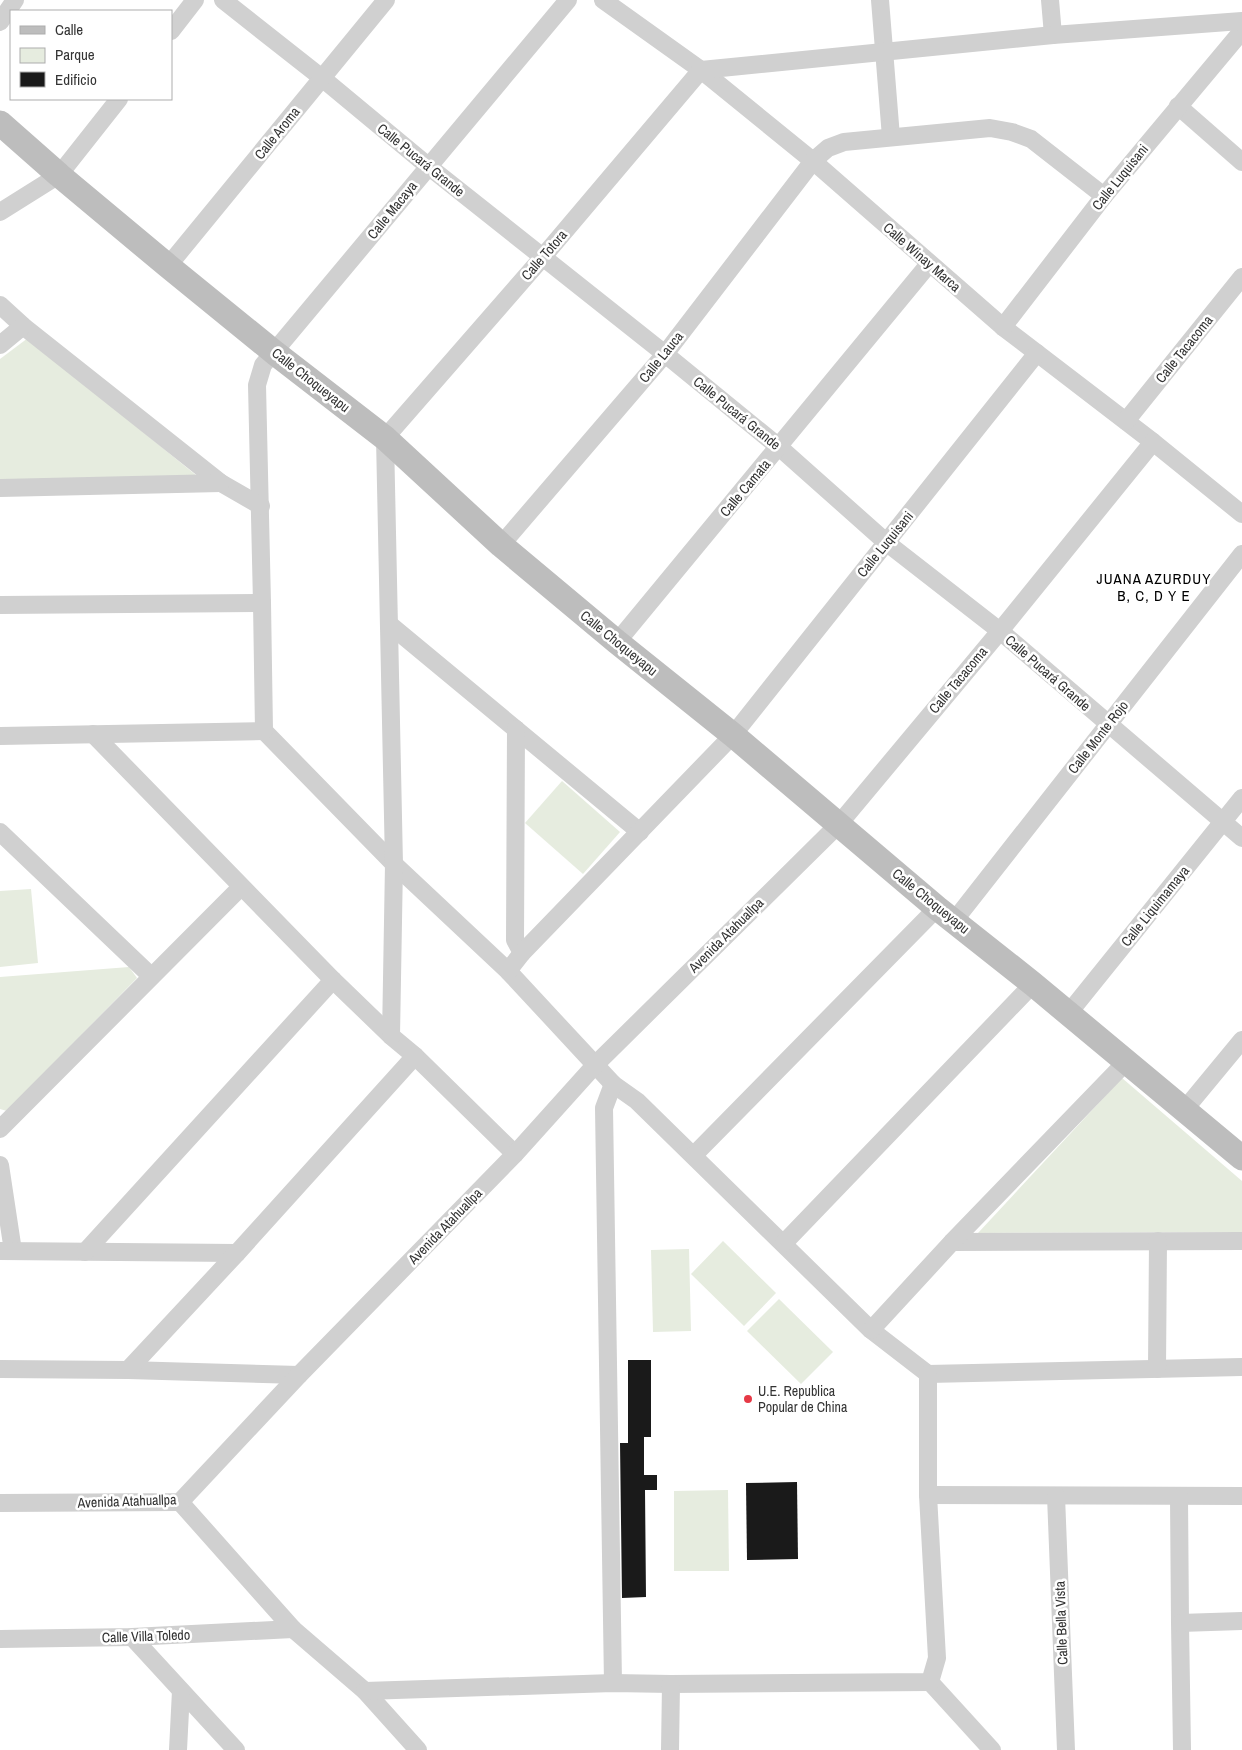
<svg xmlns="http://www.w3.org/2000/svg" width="1242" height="1750" viewBox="0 0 1242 1750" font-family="'Archivo Narrow',sans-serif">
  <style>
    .green { fill: #e6ecdf }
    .building { fill: #1a1a1a }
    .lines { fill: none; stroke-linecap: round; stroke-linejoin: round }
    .street { stroke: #d0d0d0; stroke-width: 18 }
    .secondary { stroke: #bdbdbd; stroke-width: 25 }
    .poi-dot { fill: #e63946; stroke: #fff; stroke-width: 2 }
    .labels { text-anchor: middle; stroke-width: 5; stroke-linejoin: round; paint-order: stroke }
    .street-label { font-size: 14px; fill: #333; stroke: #fff }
    .poi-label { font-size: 14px; fill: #333; stroke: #fff; text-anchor: start }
    .neighbourhood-label { font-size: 15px; letter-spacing: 1px; fill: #000; stroke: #fff }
  </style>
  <rect width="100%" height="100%" fill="#fff"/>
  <!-- green -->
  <g class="green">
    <path d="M 28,338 L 197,476 L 0,481 L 0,359 Z"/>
    <path d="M 562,781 L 620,832 L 583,874 L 525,823 Z"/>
    <path d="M 31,889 L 38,963 L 0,967 L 0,891 Z"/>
    <path d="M 129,967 L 137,978 L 7,1111 L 0,1109 L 0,977 Z"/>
    <path d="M 1122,1078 L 1242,1181 L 1242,1232 L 978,1233 Z"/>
    <path d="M 723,1241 L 776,1293 L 744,1326 L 691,1274 Z"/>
    <path d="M 689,1249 L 691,1331 L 653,1332 L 651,1250 Z"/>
    <path d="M 779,1299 L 833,1352 L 801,1384 L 747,1331 Z"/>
    <path d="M 728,1490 L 729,1571 L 674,1571 L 674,1491 Z"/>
  </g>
  <!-- building -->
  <g class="building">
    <path d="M 628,1360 L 651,1360 L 651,1437 L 644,1437 L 644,1475 L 657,1475 L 657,1490 L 645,1490 L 646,1597 L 622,1598 L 620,1443 L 628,1443 Z"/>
    <path d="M 797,1482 L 798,1559 L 747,1560 L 746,1483 Z"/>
  </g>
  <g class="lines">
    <!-- street -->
    <g class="street">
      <path d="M 223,0 L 322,78 L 428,166 L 665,354 L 779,447 L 887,543 L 1000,631 L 1242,838"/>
      <path d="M 568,0 L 263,365 L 257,385 L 262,603 L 264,731 L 394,864 L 508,971 L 613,1084 L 637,1101 L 871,1330 L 928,1374 L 1242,1367"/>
      <path d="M 603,0 L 701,70 L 813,161 L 1003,327 L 1153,442 L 1242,514"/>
      <path d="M 880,0 L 891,137"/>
      <path d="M 1050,0 L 1053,35"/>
      <path d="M 0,22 L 15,0"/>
      <path d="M 171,31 L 195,0"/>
      <path d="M 1178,106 L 1242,162"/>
      <path d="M 0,212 L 59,175 L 119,99"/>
      <path d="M 168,266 L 386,0"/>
      <path d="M 0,305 L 23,326 L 221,483 L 261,506"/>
      <path d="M 1003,327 L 1104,196 L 1242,31"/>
      <path d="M 0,345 L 23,326"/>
      <path d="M 1126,421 L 1242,277"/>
      <path d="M 0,488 L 221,483"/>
      <path d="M 501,545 L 665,354 L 813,161 L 828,148 L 844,142 L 990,128 L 1012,132 L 1031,139 L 1104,196"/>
      <path d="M 0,605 L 262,603"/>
      <path d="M 389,624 L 640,832"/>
      <path d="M 617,642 L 929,264"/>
      <path d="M 516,729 L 515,940 L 522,953"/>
      <path d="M 93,734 L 333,980 L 391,1036 L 415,1056 L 515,1154"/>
      <path d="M 0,736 L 264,731"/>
      <path d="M 0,832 L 151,976"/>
      <path d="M 954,921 L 1242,554"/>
      <path d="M 508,971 L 522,953 L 733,735 L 1037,353"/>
      <path d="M 1068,1014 L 1242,798"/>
      <path d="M 391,1036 L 394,864 L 385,438 L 542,258 L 701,70 L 1053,35 L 1242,21"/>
      <path d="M 1185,1109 L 1242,1040"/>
      <path d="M 0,1129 L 241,887"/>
      <path d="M 694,1155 L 937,908"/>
      <path d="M 0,1165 L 13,1251"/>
      <path d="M 952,1242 L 1242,1241"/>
      <path d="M 784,1243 L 1033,984"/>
      <path d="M 0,1251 L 237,1253"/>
      <path d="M 85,1252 L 333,980"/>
      <path d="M 871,1330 L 952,1242 L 1126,1062"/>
      <path d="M 0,1369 L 128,1370 L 299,1375"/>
      <path d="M 1157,1369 L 1158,1241"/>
      <path d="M 128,1370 L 237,1253 L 415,1056"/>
      <path d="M 928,1495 L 1242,1496"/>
      <path d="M 1056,1496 L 1066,1750"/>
      <path d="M 1179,1497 L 1180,1623 L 1182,1750"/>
      <path d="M 180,1502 L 293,1629 L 365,1691 L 418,1750"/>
      <path d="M 0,1503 L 180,1502 L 299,1375 L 515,1154 L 596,1064 L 839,824 L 1000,631 L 1153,442"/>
      <path d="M 1180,1623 L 1242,1621"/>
      <path d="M 132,1637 L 236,1750"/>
      <path d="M 0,1639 L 132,1637 L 293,1629"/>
      <path d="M 930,1682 L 992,1750"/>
      <path d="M 613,1683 L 604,1108 L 613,1084"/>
      <path d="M 365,1691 L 613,1683 L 671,1684 L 930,1682 L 937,1658 L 928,1495 L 928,1374"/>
      <path d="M 178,1750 L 181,1691"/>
      <path d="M 670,1750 L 671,1684"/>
    </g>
    <!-- secondary -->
    <path class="secondary" d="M 0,123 L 59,175 L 168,266 L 275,353 L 385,438 L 501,545 L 617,642 L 733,735 L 937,908 L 1033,984 L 1242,1158"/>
  </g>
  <!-- markers -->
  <circle class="poi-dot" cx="748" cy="1399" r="5"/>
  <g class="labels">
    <!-- street labels -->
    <g class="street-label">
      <text transform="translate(277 133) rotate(-51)" y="5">Calle Aroma</text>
      <text transform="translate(421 160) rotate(39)" y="5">Calle Pucará Grande</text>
      <text transform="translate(1120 177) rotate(-51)" y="5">Calle Luquisani</text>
      <text transform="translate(392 210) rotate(-51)" y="5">Calle Macaya</text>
      <text transform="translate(544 255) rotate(-49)" y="5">Calle Totora</text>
      <text transform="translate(922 257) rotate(41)" y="5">Calle Winay Marca</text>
      <text transform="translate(1184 349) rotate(-51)" y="5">Calle Tacacoma</text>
      <text transform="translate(661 357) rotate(-51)" y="5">Calle Lauca</text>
      <text transform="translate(311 380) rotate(38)" y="5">Calle Choqueyapu</text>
      <text transform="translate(737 413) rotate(39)" y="5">Calle Pucará Grande</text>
      <text transform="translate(745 488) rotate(-50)" y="5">Calle Camata</text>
      <text transform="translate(885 544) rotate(-51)" y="5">Calle Luquisani</text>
      <text transform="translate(619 643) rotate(39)" y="5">Calle Choqueyapu</text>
      <text transform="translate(1048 673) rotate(41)" y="5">Calle Pucará Grande</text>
      <text transform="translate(958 680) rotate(-50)" y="5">Calle Tacacoma</text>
      <text transform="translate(1098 737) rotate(-52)" y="5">Calle Monte Rojo</text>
      <text transform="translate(931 901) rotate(39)" y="5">Calle Choqueyapu</text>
      <text transform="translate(1155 906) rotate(-51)" y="5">Calle Liquimamaya</text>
      <text transform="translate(726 935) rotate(-45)" y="5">Avenida Atahuallpa</text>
      <text transform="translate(445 1226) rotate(-46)" y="5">Avenida Atahuallpa</text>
      <text transform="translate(127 1501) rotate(-2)" y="5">Avenida Atahuallpa</text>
      <text transform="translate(1061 1623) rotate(-92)" y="5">Calle Bella Vista</text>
      <text transform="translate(146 1636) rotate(-2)" y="5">Calle Villa Toledo</text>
    </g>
    <!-- poi labels -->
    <g class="poi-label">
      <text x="758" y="1396">U.E. Republica<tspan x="758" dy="16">Popular de China</tspan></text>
    </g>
    <!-- neighbourhood labels -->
    <g class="neighbourhood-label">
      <text x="1154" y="584">JUANA AZURDUY<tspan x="1154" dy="17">B, C, D Y E</tspan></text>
    </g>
  </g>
  <!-- legend -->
  <rect x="10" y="10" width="162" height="90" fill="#ffffff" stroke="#adadad"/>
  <rect x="20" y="26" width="25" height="8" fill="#bdbdbd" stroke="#adadad"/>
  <text x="55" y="35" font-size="15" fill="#333333">Calle</text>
  <rect x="20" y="48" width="25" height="15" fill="#e6ecdf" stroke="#adadad"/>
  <text x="55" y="60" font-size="15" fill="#333333">Parque</text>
  <rect x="20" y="72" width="25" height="15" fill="#1a1a1a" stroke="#adadad"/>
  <text x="55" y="85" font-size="15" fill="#333333">Edificio</text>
</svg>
